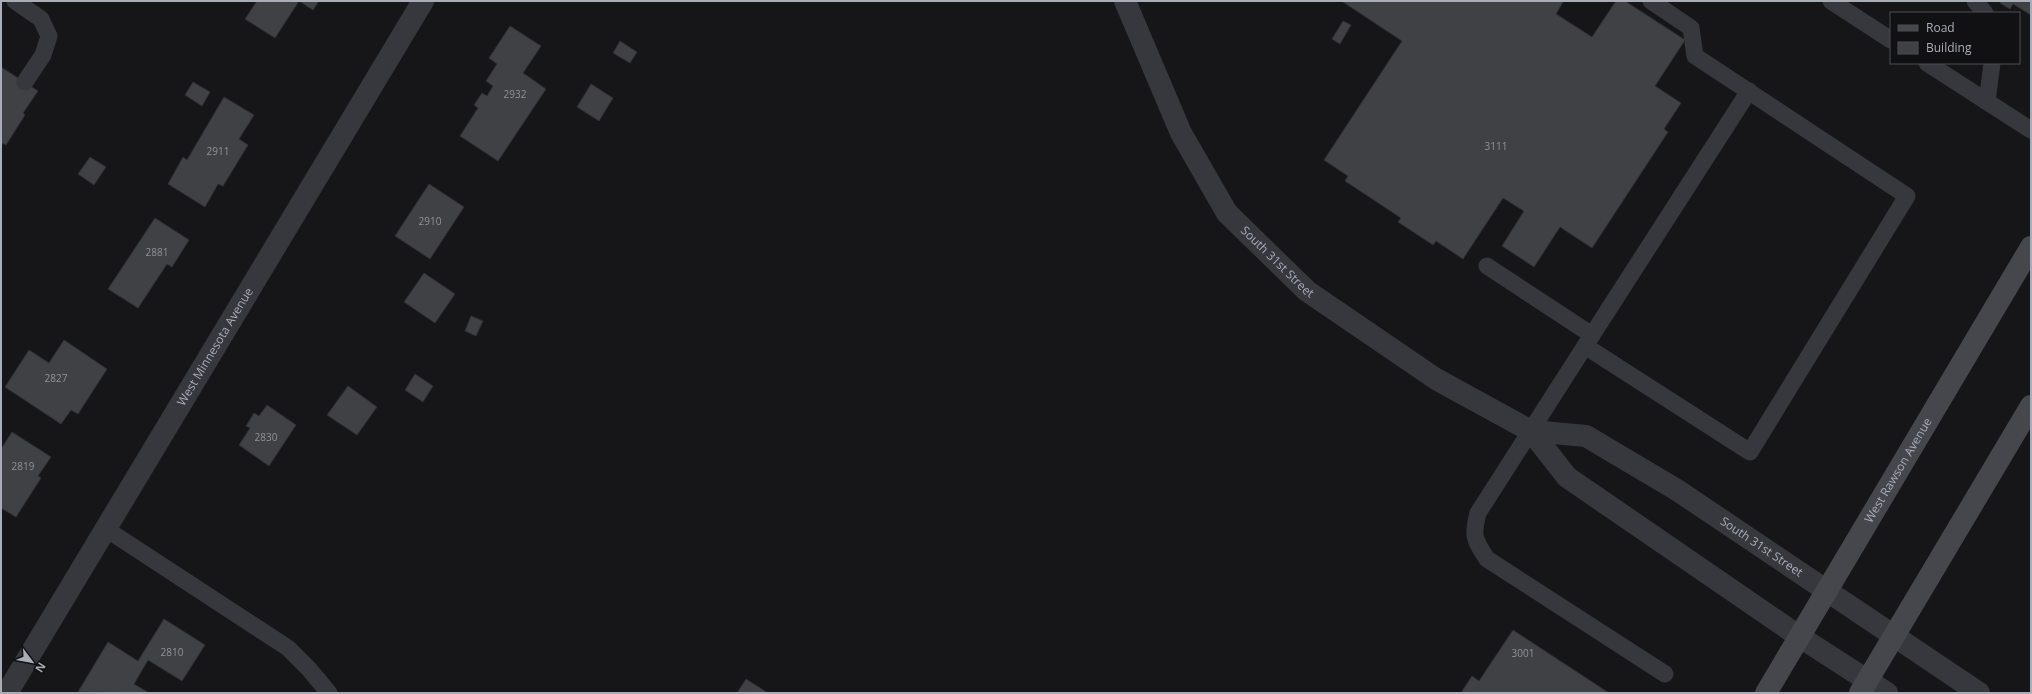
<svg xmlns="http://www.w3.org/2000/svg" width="2032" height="694" viewBox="0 0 2032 694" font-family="'Open Sans',sans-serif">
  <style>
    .building { fill: #404145; stroke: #303034 }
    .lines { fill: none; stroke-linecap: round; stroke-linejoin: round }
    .lane { stroke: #37383d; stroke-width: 17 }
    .street { stroke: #37383d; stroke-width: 22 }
    .secondary { stroke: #45474d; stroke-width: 22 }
    .labels { text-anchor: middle; stroke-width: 3; stroke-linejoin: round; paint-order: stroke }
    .number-label { font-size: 10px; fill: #8e929b }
    .street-label { font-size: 12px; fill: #a8adb8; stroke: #111113 }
  </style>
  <rect width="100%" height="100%" fill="#161618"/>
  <!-- building -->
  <g class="building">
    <path d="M 257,1 L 319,1 L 313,10 L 299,1 L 275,38 L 245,19 Z"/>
    <path d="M 1344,1 L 1562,1 L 1563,2 L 1556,14 L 1592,37 L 1616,1 L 1625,1 L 1685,40 L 1655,86 L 1681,103 L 1664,129 L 1668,132 L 1592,248 L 1560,227 L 1534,267 L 1502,246 L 1524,211 L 1503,198 L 1463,259 L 1436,241 L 1433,245 L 1398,222 L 1401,218 L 1345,181 L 1348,176 L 1324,160 L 1402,41 L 1343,2 Z"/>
    <path d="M 2001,1 L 2031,1 L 2031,15 L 2013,4 L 2010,9 L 2000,3 Z"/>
    <path d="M 1343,21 L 1351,25 L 1340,44 L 1332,39 Z"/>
    <path d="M 510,26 L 541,46 L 523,73 L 546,89 L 498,161 L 460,136 L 478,108 L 474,105 L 482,93 L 487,96 L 493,86 L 486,81 L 497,64 L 489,58 Z"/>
    <path d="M 620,41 L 637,52 L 630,63 L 613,53 Z"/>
    <path d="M 1,67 L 38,91 L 23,113 L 25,115 L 6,145 L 3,143 L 1,146 Z"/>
    <path d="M 193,82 L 210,92 L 202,106 L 185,95 Z"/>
    <path d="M 591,84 L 613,98 L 599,121 L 577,107 Z"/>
    <path d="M 224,97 L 254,115 L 239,139 L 248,145 L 223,186 L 218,184 L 205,207 L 168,184 L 183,157 L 187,160 Z"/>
    <path d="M 90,157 L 106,167 L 94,185 L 78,174 Z"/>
    <path d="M 429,184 L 464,207 L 430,259 L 395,236 Z"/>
    <path d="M 155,218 L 189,240 L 172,267 L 167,264 L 138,308 L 108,289 Z"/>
    <path d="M 424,273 L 455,294 L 435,323 L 404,302 Z"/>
    <path d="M 471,316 L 483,321 L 476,336 L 465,331 Z"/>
    <path d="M 64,340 L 107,369 L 78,414 L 71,410 L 61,424 L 5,387 L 29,350 L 49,363 Z"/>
    <path d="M 415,374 L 433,386 L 423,402 L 405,390 Z"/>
    <path d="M 348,386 L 377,407 L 357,435 L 327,415 Z"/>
    <path d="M 267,405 L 296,425 L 269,466 L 239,445 L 250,428 L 246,426 L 254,413 L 259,416 Z"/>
    <path d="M 12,432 L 51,457 L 38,476 L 41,478 L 16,517 L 1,508 L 1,449 Z"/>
    <path d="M 164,619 L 205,645 L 182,681 L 148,660 L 134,684 L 149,693 L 78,692 L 108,642 L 138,661 Z"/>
    <path d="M 1513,630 L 1609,693 L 1461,693 L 1472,676 L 1479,681 Z"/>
    <path d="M 746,679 L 768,693 L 737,693 Z"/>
  </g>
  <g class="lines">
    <!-- lane -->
    <g class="lane">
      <path d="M 15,1 L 41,19 L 49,36 L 43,55 L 25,82"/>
      <path d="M 1651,1 L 1691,28 L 1695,56 L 1907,196 L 1750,452 L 1585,346 L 1478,513 C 1472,536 1474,539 1487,559 L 1665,674"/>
      <path d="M 1831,1 L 1891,40"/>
      <path d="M 1975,1 L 1985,13"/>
      <path d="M 1927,63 L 2031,130"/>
      <path d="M 1987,102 L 1992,63"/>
      <path d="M 1487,266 L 1592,335"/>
      <path d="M 1585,346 L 1749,91"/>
      <path d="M 106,529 L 288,648 L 309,669 L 329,693"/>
    </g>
    <!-- street -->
    <g class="street">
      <path id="s1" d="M 1125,1 L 1181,133 L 1227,213 L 1307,291 L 1436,379 L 1531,431 L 1567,477 L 1800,637 L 1887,693"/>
      <path id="s2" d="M 1531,431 L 1586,436 L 1677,490 L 1979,693"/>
      <path id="s3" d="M 7,693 L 423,1"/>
    </g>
    <!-- secondary -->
    <g class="secondary">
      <path id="s4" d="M 1766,693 L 2031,247"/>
      <path d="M 1860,693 L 2031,406"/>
    </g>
  </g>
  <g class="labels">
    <!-- number labels -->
    <g class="number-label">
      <text x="515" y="98">2932</text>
      <text x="1496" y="150">3111</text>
      <text x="218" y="155">2911</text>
      <text x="430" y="225">2910</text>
      <text x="157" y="256">2881</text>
      <text x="56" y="382">2827</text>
      <text x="266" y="441">2830</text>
      <text x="23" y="470">2819</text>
      <text x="172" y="656">2810</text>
      <text x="1523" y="657">3001</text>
    </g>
    <!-- street labels -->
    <g class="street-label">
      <text dy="4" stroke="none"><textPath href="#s1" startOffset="306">South 31st Street</textPath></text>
      <text dy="4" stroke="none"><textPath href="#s3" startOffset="404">West Minnesota Avenue</textPath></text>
      <text dy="4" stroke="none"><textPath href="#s4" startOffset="259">West Rawson Avenue</textPath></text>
      <text dy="4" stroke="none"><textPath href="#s2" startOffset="263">South 31st Street</textPath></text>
    </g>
  </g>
  <!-- border -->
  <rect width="2032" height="694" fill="none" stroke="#a8adb8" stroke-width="4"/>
  <!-- legend -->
  <rect x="1890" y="12" width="130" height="52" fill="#111113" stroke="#4d4f55"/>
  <rect x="1898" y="25" width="20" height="6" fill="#45474d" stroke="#4d4f55"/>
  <text x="1926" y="32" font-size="12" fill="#a8adb8">Road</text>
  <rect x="1898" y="42" width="20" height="12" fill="#404145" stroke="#4d4f55"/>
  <text x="1926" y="52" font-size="12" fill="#a8adb8">Building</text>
  <!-- north arrow -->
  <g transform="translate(32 662) rotate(122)" stroke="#111113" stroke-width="3" paint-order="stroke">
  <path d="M0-3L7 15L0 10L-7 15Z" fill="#a8adb8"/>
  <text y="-6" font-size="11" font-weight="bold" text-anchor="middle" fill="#a8adb8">N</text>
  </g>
</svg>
